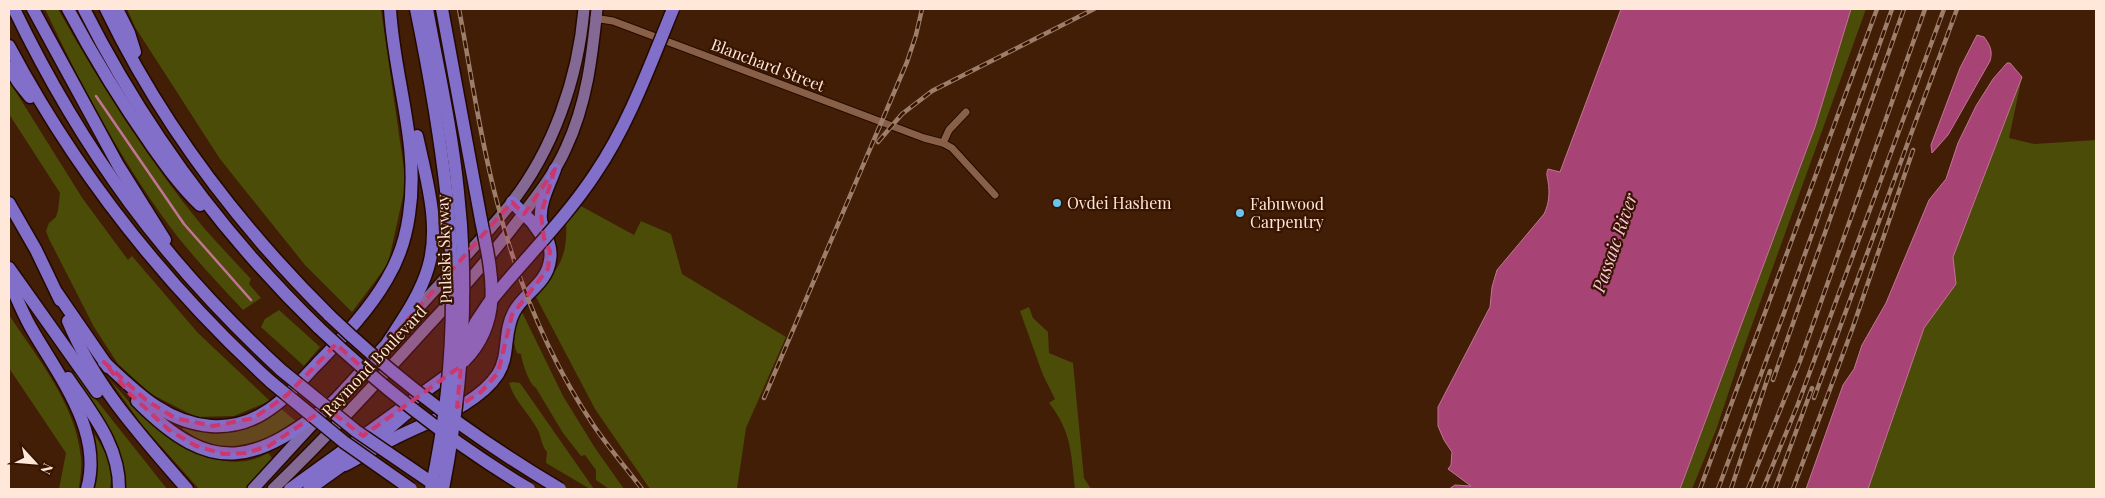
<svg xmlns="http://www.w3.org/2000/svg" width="2105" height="498" viewBox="0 0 2105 498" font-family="'Playfair Display',serif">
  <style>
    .green { fill: #4a4c08 }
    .water { fill: #a84376; stroke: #c27494 }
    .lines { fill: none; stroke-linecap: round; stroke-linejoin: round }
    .stream { stroke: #c27494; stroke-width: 2.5 }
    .minor-casing { stroke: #230900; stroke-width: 9 }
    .primary-casing { stroke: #230900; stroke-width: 14 }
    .trunk-casing { stroke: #230900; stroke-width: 14 }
    .motorway-casing { stroke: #230900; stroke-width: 15 }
    .minor { stroke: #885f47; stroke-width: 7 }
    .primary { stroke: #846995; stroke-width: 11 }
    .trunk { stroke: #836caf; stroke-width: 11 }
    .motorway { stroke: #826fc9; stroke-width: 12 }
    .rail-casing { stroke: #9c7e6b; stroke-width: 4.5 }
    .rail { stroke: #371400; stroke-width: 2.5; stroke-dasharray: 8; stroke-linecap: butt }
    .motorway-bridge-casing { stroke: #230900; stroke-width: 15; stroke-linecap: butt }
    .motorway-bridge { stroke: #826fc9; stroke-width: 12 }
    .marked { fill: #cb376e; fill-opacity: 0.2; stroke: #cb376e; stroke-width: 4; stroke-dasharray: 10 6; stroke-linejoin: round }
    .poi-dot { fill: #68c4f0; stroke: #371400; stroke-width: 2 }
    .labels { text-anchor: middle; stroke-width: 4.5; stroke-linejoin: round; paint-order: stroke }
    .street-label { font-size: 16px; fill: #ffe7d9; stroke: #371400 }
    .poi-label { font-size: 16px; fill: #ffe7d9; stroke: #371400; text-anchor: start }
    .water-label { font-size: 18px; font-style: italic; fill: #fcc5dd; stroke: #371400 }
  </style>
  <rect width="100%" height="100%" fill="#421e06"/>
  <!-- green -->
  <g class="green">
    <path d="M 45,9 L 58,9 C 101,85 148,160 204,228 C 219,245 235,262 251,279 L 249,284 L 261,298 L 243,310 C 217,282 190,254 168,224 C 119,157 80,83 45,9 Z"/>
    <path d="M 127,9 L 381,9 L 406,183 L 388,264 L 352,312 L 305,265 L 220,159 L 135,27 Z"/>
    <path d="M 1851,9 L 1866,9 L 1739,361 L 1716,430 L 1692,489 L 1680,489 L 1815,127 Z"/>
    <path d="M 2022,77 L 2009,138 L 2034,144 L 2096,140 L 2096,489 L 1868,489 L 1924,328 L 1956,284 L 1953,257 Z"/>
    <path d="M 9,81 L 83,199 L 128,260 L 132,256 L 198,333 L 270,401 L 234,416 L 196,417 L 151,394 L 118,364 L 94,327 L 49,239 L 46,231 L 49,223 L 56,217 L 58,210 L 60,193 L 9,114 Z"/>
    <path d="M 579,205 L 634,235 L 641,221 L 671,234 L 682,274 L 786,337 L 746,428 L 737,489 L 650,489 L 595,409 L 535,295 C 559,268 568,259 566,220 Z"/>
    <path d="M 1029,307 L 1033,318 L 1048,332 L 1049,353 L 1073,363 L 1084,478 L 1091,489 L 1075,489 C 1071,454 1072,432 1049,403 L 1055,399 L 1043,375 L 1020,311 Z"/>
    <path d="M 279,310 L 320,347 L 304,366 L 261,327 L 265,319 Z"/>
    <path d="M 521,310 L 563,396 L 595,448 L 624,489 L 609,489 L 596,480 L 596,470 L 585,455 L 581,456 L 563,433 L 536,388 C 529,384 522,362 521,354 L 517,353 C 511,340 515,324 521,310 Z"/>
    <path d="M 9,315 C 38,359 76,404 81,458 C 82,468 80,479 79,489 L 59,489 L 66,453 L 9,368 Z"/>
    <path d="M 75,373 L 167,489 L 125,489 L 71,375 Z"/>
    <path d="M 109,379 C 122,393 136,411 151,424 C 183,449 228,476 268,453 L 272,458 L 245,489 L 199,489 L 142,425 Z"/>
    <path d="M 513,382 L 520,383 L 594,489 L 590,489 L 546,463 L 547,452 C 540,444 542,435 536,427 C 527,411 514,400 509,383 Z"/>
    <path d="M 280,408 L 298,423 C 271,437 244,455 213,446 C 202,443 191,434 182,429 L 186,426 L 215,430 Z"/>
    <path d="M 89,427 C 104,448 114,463 110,489 L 92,489 Z"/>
  </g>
  <!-- water -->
  <g class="water">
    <path d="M 1621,9 L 1851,9 L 1815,127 L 1680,489 L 1449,489 L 1455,485 L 1471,486 L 1448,469 L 1451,465 L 1452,452 L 1444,440 L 1438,426 L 1438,407 L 1490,307 L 1492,287 L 1497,270 L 1544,214 C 1549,204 1550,193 1548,181 C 1547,176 1546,174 1548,169 L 1560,172 Z"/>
    <path d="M 1977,35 L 1984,37 C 1990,45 1993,51 1990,61 L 1948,135 L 1932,153 L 1931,145 L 1960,68 Z"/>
    <path d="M 2007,63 L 2010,63 L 2022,77 L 1953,257 L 1956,284 L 1924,328 L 1868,489 L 1806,489 L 1843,385 L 1854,369 L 1862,345 L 1886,303 L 1929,200 L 1946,179 L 1958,143 L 1976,106 L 1993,79 Z"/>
  </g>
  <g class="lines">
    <!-- stream -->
    <path class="stream" d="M 96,96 L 184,224 L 251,300"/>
    <!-- minor casing -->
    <g class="minor-casing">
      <g id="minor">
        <path d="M 594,18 L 613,21 L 924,138 L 943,143 L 952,148 L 995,195"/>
        <path d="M 943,143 L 949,130 L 966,112"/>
      </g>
    </g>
    <!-- primary casing -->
    <g class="primary-casing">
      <g id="primary">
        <path d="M 405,323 C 439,284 476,247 509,206 C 553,151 578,79 584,9"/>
        <path d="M 273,489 C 327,437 377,382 427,327 C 460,292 491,256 520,218 C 537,196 555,173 566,148 C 587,103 592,57 597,9"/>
      </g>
    </g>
    <!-- trunk casing -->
    <g class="trunk-casing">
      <path id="trunk" d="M 253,489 L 388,342"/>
    </g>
    <!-- motorway casing -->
    <g class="motorway-casing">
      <g id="motorway">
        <path d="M 14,9 C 83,152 164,262 281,370"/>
        <path d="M 33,9 L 118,165 L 165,240"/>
        <path d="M 68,9 C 93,56 121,102 152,146 C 167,167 181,187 200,205"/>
        <path d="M 84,9 C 144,128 223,235 319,328"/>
        <path d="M 106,9 C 161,123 240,227 330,316"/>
        <path d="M 117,9 L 129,33 L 135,52"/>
        <path d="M 442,9 L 481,220"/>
        <path d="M 9,46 C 77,174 164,284 271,382"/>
        <path d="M 9,67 L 18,82 L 30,97"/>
        <path d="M 512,202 L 532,222 L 544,239"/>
        <path d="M 9,203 L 36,250 L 60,300"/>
        <path d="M 9,268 L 97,392"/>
        <path d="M 9,281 C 16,296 22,312 30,326 C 57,374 104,431 87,489"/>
        <path d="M 57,293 L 108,367"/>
        <path d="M 68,321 C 95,386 142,437 187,489"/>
        <path d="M 388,342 C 403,319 420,295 428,268 C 441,226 426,178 417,136"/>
        <path d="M 104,362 C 135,391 166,423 211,426 C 229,427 247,423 262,414 C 283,402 299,383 315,366 C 341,339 368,312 387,279 C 399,259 406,237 409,215 C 420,144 394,79 390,9"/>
        <path d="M 68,378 C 91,412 120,446 119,489"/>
        <path d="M 137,401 C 214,479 256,463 336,400"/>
        <path d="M 367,447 L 407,413"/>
        <path d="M 345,465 C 362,456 378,446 395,438 C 428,421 477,406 498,374 C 510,355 503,332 514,312 C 524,293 547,284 550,260 C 553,247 544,233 541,220 C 539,203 550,184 555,169"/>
        <path d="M 290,489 L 456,369"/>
        <path d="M 309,489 L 351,459"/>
      </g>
    </g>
    <!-- minor -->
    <use href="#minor" class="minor"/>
    <!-- primary -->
    <use href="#primary" class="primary"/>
    <!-- trunk -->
    <use href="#trunk" class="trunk"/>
    <!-- motorway -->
    <use href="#motorway" class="motorway"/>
    <!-- rail casing -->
    <g class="rail-casing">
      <g id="rail">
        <path d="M 459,9 C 471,73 480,138 497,202 C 517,280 549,359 594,426 C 609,448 626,468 642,489"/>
        <path d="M 878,142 L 902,114 L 932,91 L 1094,9"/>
        <path d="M 1773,380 L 1904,9"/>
        <path d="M 764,398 L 907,62 L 916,35 L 922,9"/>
        <path d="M 1814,398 L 1957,9"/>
        <path d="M 1700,489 L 1877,9"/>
        <path d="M 1718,489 L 1784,313 L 1892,9"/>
        <path d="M 1731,489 L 1770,371"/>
        <path d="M 1748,489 L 1800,361 L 1925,9"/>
        <path d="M 1763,489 L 1798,404 L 1944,9"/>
        <path d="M 1775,489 L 1812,388"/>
        <path d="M 1793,489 L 1853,327 L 1913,150"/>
      </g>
    </g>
    <!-- rail -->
    <use href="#rail" class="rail"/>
    <!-- motorway-bridge casing -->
    <g class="motorway-bridge-casing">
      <g id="motorway-bridge">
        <path d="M 416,9 C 429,72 440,135 447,199 C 457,296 452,394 431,489"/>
        <path d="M 427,9 C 438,69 452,130 458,192 C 469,291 462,391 443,489"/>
        <path d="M 330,316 C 400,383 477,440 560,489"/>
        <path d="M 319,328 C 383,389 453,443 529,489"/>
        <path d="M 464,348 L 476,322 L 488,304 C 523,260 564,221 595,174 C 629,124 650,65 673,9"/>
        <path d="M 464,361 C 505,320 491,270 481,220"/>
        <path d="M 281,370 L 356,431 L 438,487"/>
        <path d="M 271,382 L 344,442 L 411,489"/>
      </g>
    </g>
    <!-- motorway-bridge -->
    <use href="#motorway-bridge" class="motorway-bridge"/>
  </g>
  <!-- marked area -->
  <path class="marked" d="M 555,169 L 541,214 L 544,238 L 550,251 L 548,269 L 512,315 L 498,373 L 481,392 L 457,407 L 461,366 L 363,436 L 326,408 L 269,446 L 246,453 L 224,454 L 196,446 L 169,430 L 130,394 L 104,362 L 146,400 L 175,418 L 213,426 L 254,418 L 287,395 L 336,344 L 364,369 L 512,202 L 524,214 Z"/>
  <!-- markers -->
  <g class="poi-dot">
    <circle cx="1057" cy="203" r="5"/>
    <circle cx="1240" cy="213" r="5"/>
  </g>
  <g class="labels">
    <!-- street labels -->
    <g class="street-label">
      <text transform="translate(768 65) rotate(21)" y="6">Blanchard Street</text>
      <text transform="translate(444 249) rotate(-92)" y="6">Pulaski Skyway</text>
      <text transform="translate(374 361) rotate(-47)" y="6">Raymond Boulevard</text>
    </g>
    <!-- poi labels -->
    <g class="poi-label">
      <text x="1067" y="209">Ovdei Hashem</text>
      <text x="1250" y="210">Fabuwood<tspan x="1250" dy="18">Carpentry</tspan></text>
    </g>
    <!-- water labels -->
    <g class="water-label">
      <text transform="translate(1615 243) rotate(-71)" y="6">Passaic River</text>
    </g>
  </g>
  <!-- border -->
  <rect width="2105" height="498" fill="none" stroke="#ffe7d9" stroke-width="20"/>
  <!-- north arrow -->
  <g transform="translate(35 463) rotate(116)" stroke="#371400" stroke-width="4" paint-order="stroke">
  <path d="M0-4L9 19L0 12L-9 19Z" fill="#ffe7d9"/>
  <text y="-8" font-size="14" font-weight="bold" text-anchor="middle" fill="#ffe7d9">N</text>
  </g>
</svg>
